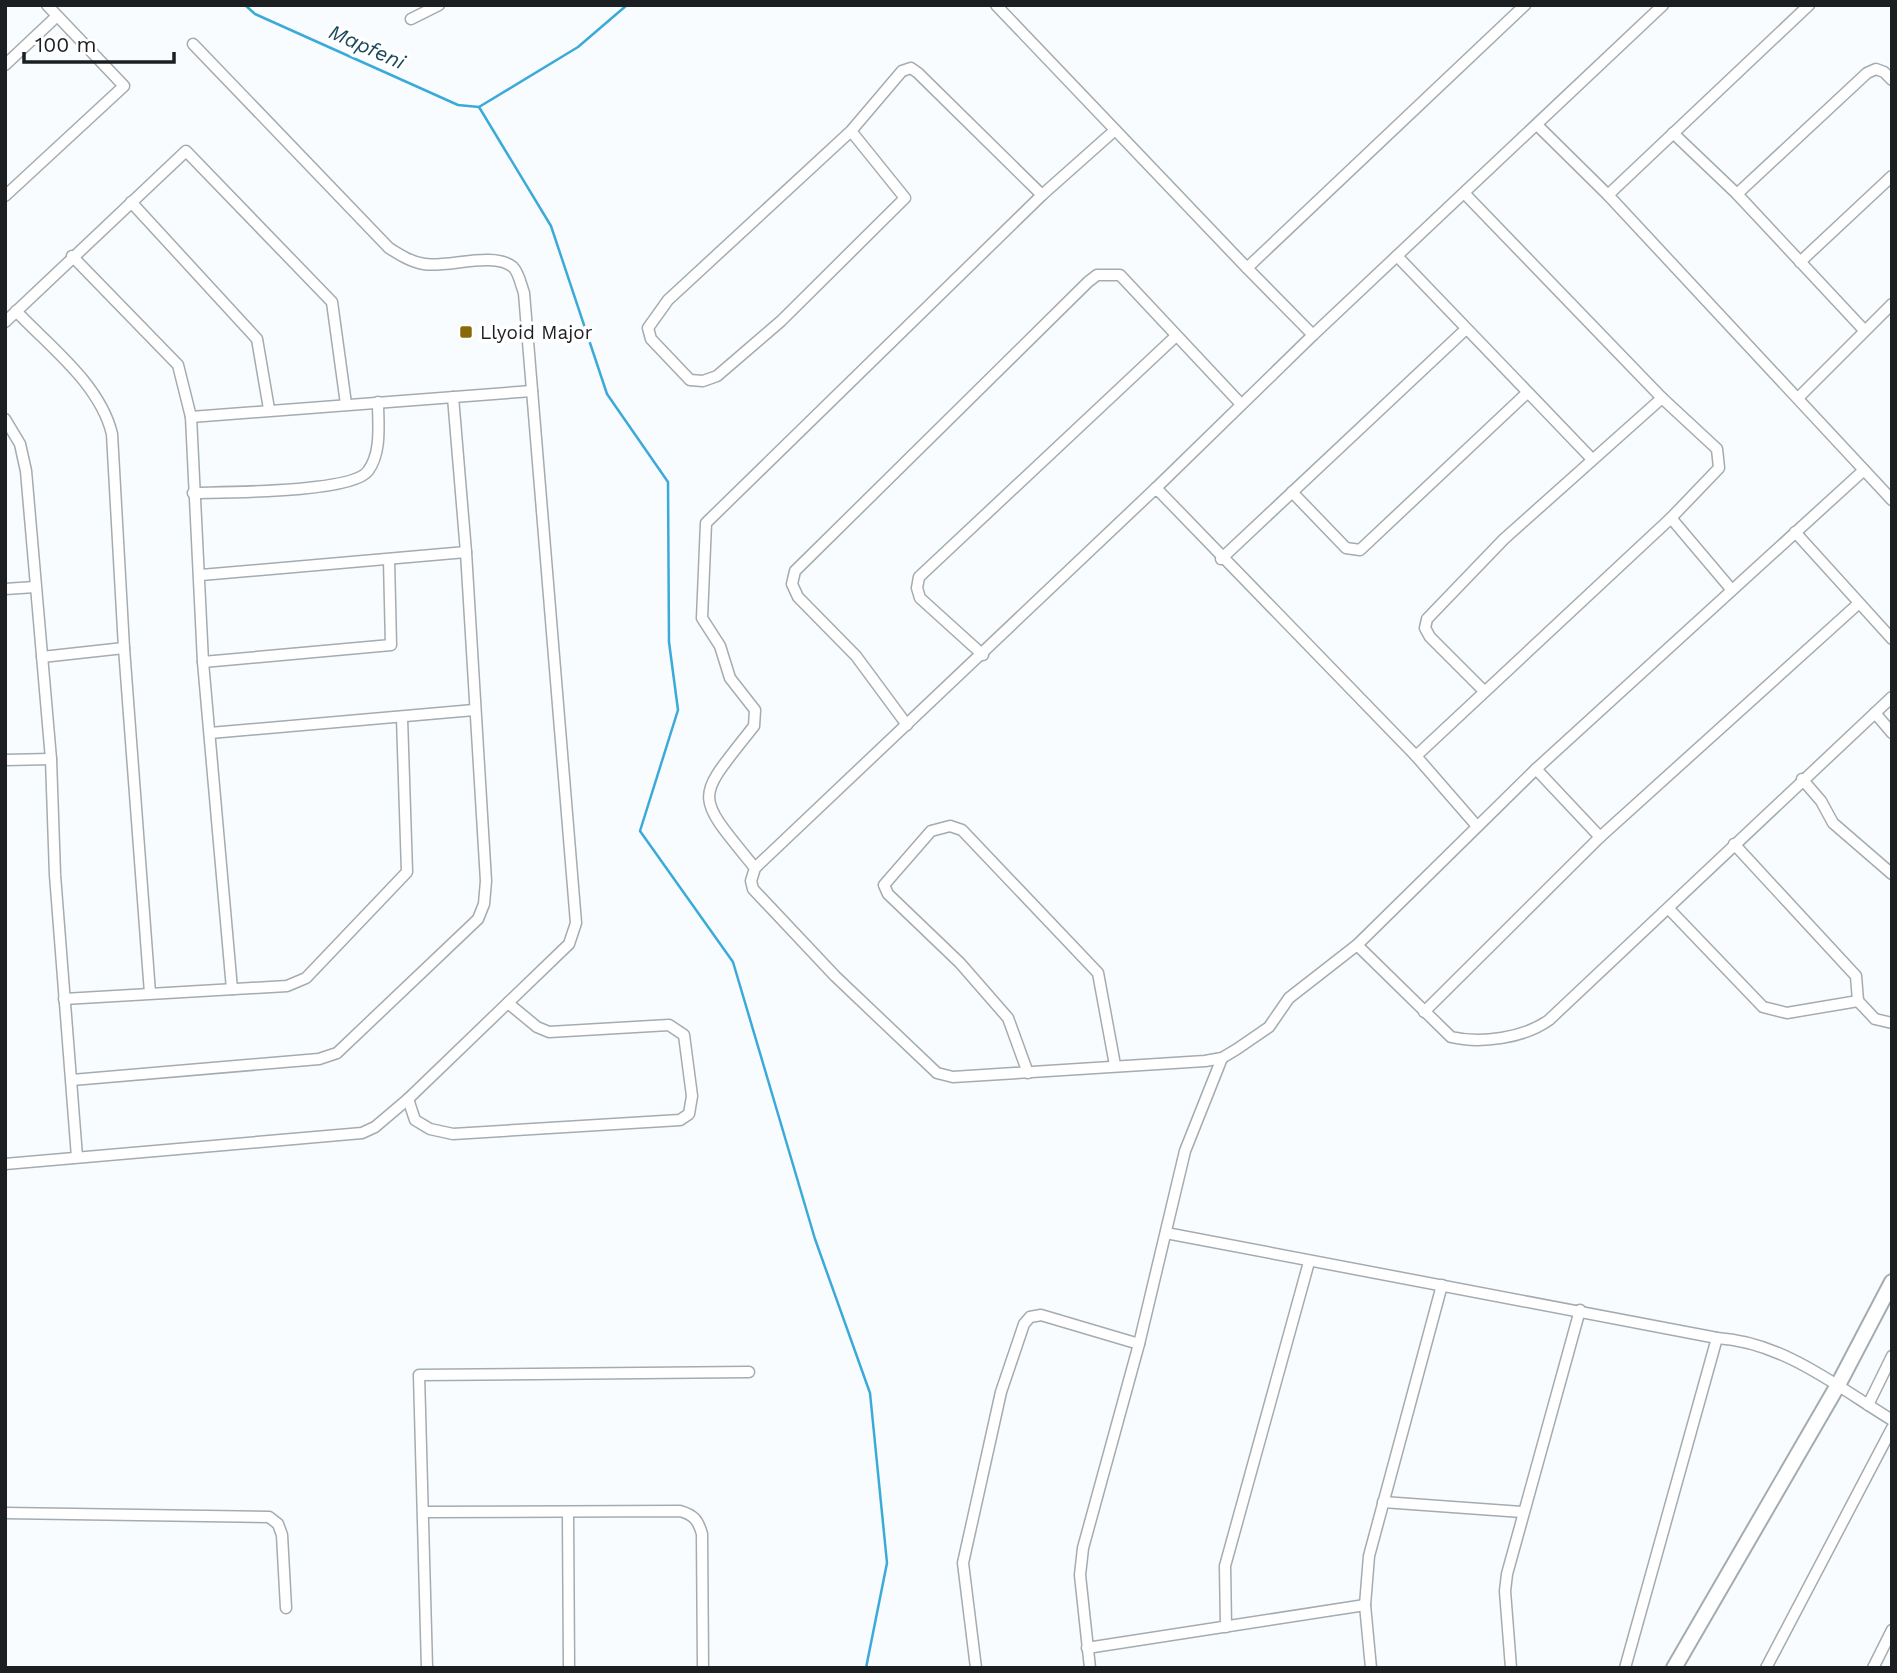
<svg xmlns="http://www.w3.org/2000/svg" width="1897" height="1673" viewBox="0 0 1897 1673" font-family="'Work Sans',sans-serif">
  <style>
    .lines { fill: none; stroke-linecap: round; stroke-linejoin: round }
    .stream { stroke: #3caad9; stroke-width: 2.5 }
    .street-casing { stroke: #a3acb1; stroke-width: 13 }
    .secondary-casing { stroke: #a3acb1; stroke-width: 18 }
    .street { stroke: #fff; stroke-width: 10 }
    .secondary { stroke: #fff; stroke-width: 14 }
    .poi-dot { fill: #896a08; stroke: #fff; stroke-width: 2.5 }
    .labels { text-anchor: middle; stroke-width: 7; stroke-linejoin: round; paint-order: stroke }
    .poi-label { font-size: 19px; fill: #1c1f21; stroke: #fff; text-anchor: start }
    .water-label { font-size: 21px; font-style: italic; fill: #1a475b; stroke: #fff }
  </style>
  <rect width="100%" height="100%" fill="#f8fcfe"/>
  <g class="lines">
    <!-- stream -->
    <g class="stream">
      <path d="M 245,5 L 255,14 L 458,105 L 479,107"/>
      <path d="M 479,107 L 551,226 L 607,394 L 668,482 L 669,642 L 678,710 L 640,831 L 733,962 L 815,1239 L 870,1393 L 887,1563 L 866,1668"/>
      <path d="M 479,107 L 578,47 L 627,5"/>
    </g>
    <!-- street casing -->
    <g class="street-casing">
      <g id="street">
        <path d="M 996,5 L 1247,268"/>
        <path d="M 1525,5 L 1247,268 L 1313,335 L 1663,5"/>
        <path d="M 411,19 L 439,5"/>
        <path d="M 5,65 L 57,16"/>
        <path d="M 1537,125 L 1608,195 L 1892,500"/>
        <path d="M 851,131 L 668,300 L 648,328 L 651,339 L 690,380 L 703,381 L 717,376 L 738,358 L 781,321 L 905,198 L 851,131 L 902,71 L 911,68 L 918,73 L 1042,195"/>
        <path d="M 1673,133 L 1737,194 L 1864,330"/>
        <path d="M 1465,194 L 1662,398"/>
        <path d="M 1737,194 L 1867,73 L 1876,69 L 1884,72 L 1892,80"/>
        <path d="M 1608,195 L 1809,5"/>
        <path d="M 5,196 L 124,86 L 47,5"/>
        <path d="M 131,202 L 257,339 L 269,409"/>
        <path d="M 72,256 L 178,365 L 191,417 L 203,662 L 232,989"/>
        <path d="M 1397,256 L 1591,458"/>
        <path d="M 1800,262 L 1892,176"/>
        <path d="M 16,311 C 50,347 100,384 112,434 L 124,648 L 150,993"/>
        <path d="M 5,322 L 186,151 L 332,302 L 346,404"/>
        <path d="M 1798,398 L 1892,304"/>
        <path d="M 191,417 L 532,391"/>
        <path d="M 5,419 L 20,444 L 26,471 L 51,759 L 55,875 L 77,1157"/>
        <path d="M 1156,488 L 1313,335"/>
        <path d="M 1292,492 L 1346,548 L 1360,550 L 1527,393"/>
        <path d="M 193,493 C 225,492 352,493 368,471 C 382,452 378,424 378,402"/>
        <path d="M 1795,532 L 1892,639"/>
        <path d="M 1221,559 L 1466,329"/>
        <path d="M 201,575 L 466,552"/>
        <path d="M 5,589 L 35,587"/>
        <path d="M 983,655 L 920,598 L 917,588 L 919,577 L 1176,336"/>
        <path d="M 42,657 L 124,648"/>
        <path d="M 203,662 L 391,645 L 389,560"/>
        <path d="M 1484,691 L 1430,637 L 1425,628 L 1427,619 L 1504,539 L 1662,398 L 1717,449 L 1719,468 L 1671,518"/>
        <path d="M 1875,713 L 1892,733"/>
        <path d="M 907,725 L 856,656 L 798,597 L 792,584 L 795,571 L 1088,282 L 1097,275 L 1120,275 L 1240,403"/>
        <path d="M 210,733 L 474,710"/>
        <path d="M 1416,756 L 1671,518 L 1731,589"/>
        <path d="M 5,760 L 51,759"/>
        <path d="M 1536,769 L 1600,837"/>
        <path d="M 1802,779 L 1821,801 L 1833,823 L 1892,874"/>
        <path d="M 1476,825 L 1416,756 L 1156,488 L 755,868 L 751,881 L 753,889 L 835,976 L 937,1073 L 953,1077 L 1205,1061 L 1222,1058 L 1237,1049 L 1269,1027 L 1289,998 L 1357,945 L 1536,769 L 1864,470"/>
        <path d="M 755,868 C 693,792 695,801 754,726 L 755,710 L 730,678 L 720,646 L 702,618 L 706,523 L 1042,195 L 1114,131"/>
        <path d="M 1669,909 L 1763,1007 L 1787,1013 L 1858,1001 L 1856,976 L 1734,844"/>
        <path d="M 1357,945 L 1451,1037 C 1481,1044 1524,1038 1549,1020 L 1892,697"/>
        <path d="M 64,999 L 287,986 L 306,978 L 407,872 L 402,718"/>
        <path d="M 1858,1001 L 1875,1019 L 1892,1023"/>
        <path d="M 1424,1012 L 1600,837 L 1858,604"/>
        <path d="M 1028,1073 L 1008,1018 L 960,963 L 888,894 L 884,885 L 931,831 L 950,826 L 962,830 L 1098,973 L 1115,1065"/>
        <path d="M 72,1080 L 319,1059 L 337,1053 L 478,919 L 484,904 L 486,881 L 466,552 L 453,397"/>
        <path d="M 408,1099 L 415,1120 L 430,1129 L 453,1134 L 680,1120 L 689,1114 L 692,1096 L 684,1035 L 669,1025 L 549,1032 L 537,1027 L 508,1003"/>
        <path d="M 5,1164 L 362,1133 L 375,1127 L 408,1099 L 569,944 L 576,923 L 524,293 C 521,285 519,273 513,267 C 494,251 447,268 424,264 C 411,262 400,255 389,248 L 193,44"/>
        <path d="M 1166,1233 L 1717,1338 C 1783,1342 1838,1387 1892,1420"/>
        <path d="M 1868,1405 L 1892,1356"/>
        <path d="M 1383,1502 L 1522,1512"/>
        <path d="M 424,1512 L 680,1511 C 694,1515 698,1520 702,1534 L 703,1668"/>
        <path d="M 5,1513 L 269,1517 L 278,1524 L 282,1535 L 286,1608"/>
        <path d="M 568,1514 L 569,1668"/>
        <path d="M 1226,1627 L 1225,1566 L 1309,1262"/>
        <path d="M 1087,1648 L 1365,1605"/>
        <path d="M 427,1668 L 419,1375 L 749,1372"/>
        <path d="M 976,1668 L 963,1563 L 1001,1392 L 1024,1324 L 1030,1317 L 1041,1315 L 1139,1344"/>
        <path d="M 1090,1668 L 1080,1575 L 1083,1548 L 1139,1344 L 1185,1151 L 1222,1058"/>
        <path d="M 1371,1668 L 1365,1605 L 1369,1556 L 1442,1285"/>
        <path d="M 1511,1668 L 1505,1591 L 1507,1574 L 1580,1310"/>
        <path d="M 1625,1668 L 1717,1338"/>
        <path d="M 1766,1668 L 1892,1428"/>
        <path d="M 1873,1668 L 1892,1630"/>
      </g>
    </g>
    <!-- secondary casing -->
    <g class="secondary-casing">
      <path id="secondary" d="M 1674,1668 L 1838,1385 L 1892,1282"/>
    </g>
    <!-- street -->
    <use href="#street" class="street"/>
    <!-- secondary -->
    <use href="#secondary" class="secondary"/>
  </g>
  <!-- markers -->
  <rect class="poi-dot" x="459" y="325" width="14" height="14" rx="3.5"/>
  <g class="labels">
    <!-- poi labels -->
    <g class="poi-label">
      <text x="480" y="339">Llyoid Major</text>
    </g>
    <!-- water labels -->
    <g class="water-label">
      <text transform="translate(367 47) rotate(24)" y="7">Mapfeni</text>
    </g>
  </g>
  <!-- border -->
  <rect width="1897" height="1673" fill="none" stroke="#1c1f21" stroke-width="14"/>
  <!-- scale -->
  <path d="M24 52v10h150v-10" fill="none" stroke="#1c1f21" stroke-width="3.5"/>
  <text x="35" y="52" font-size="21" fill="#1c1f21" stroke="#ffffff" stroke-width="5" paint-order="stroke">100 m</text>
</svg>
